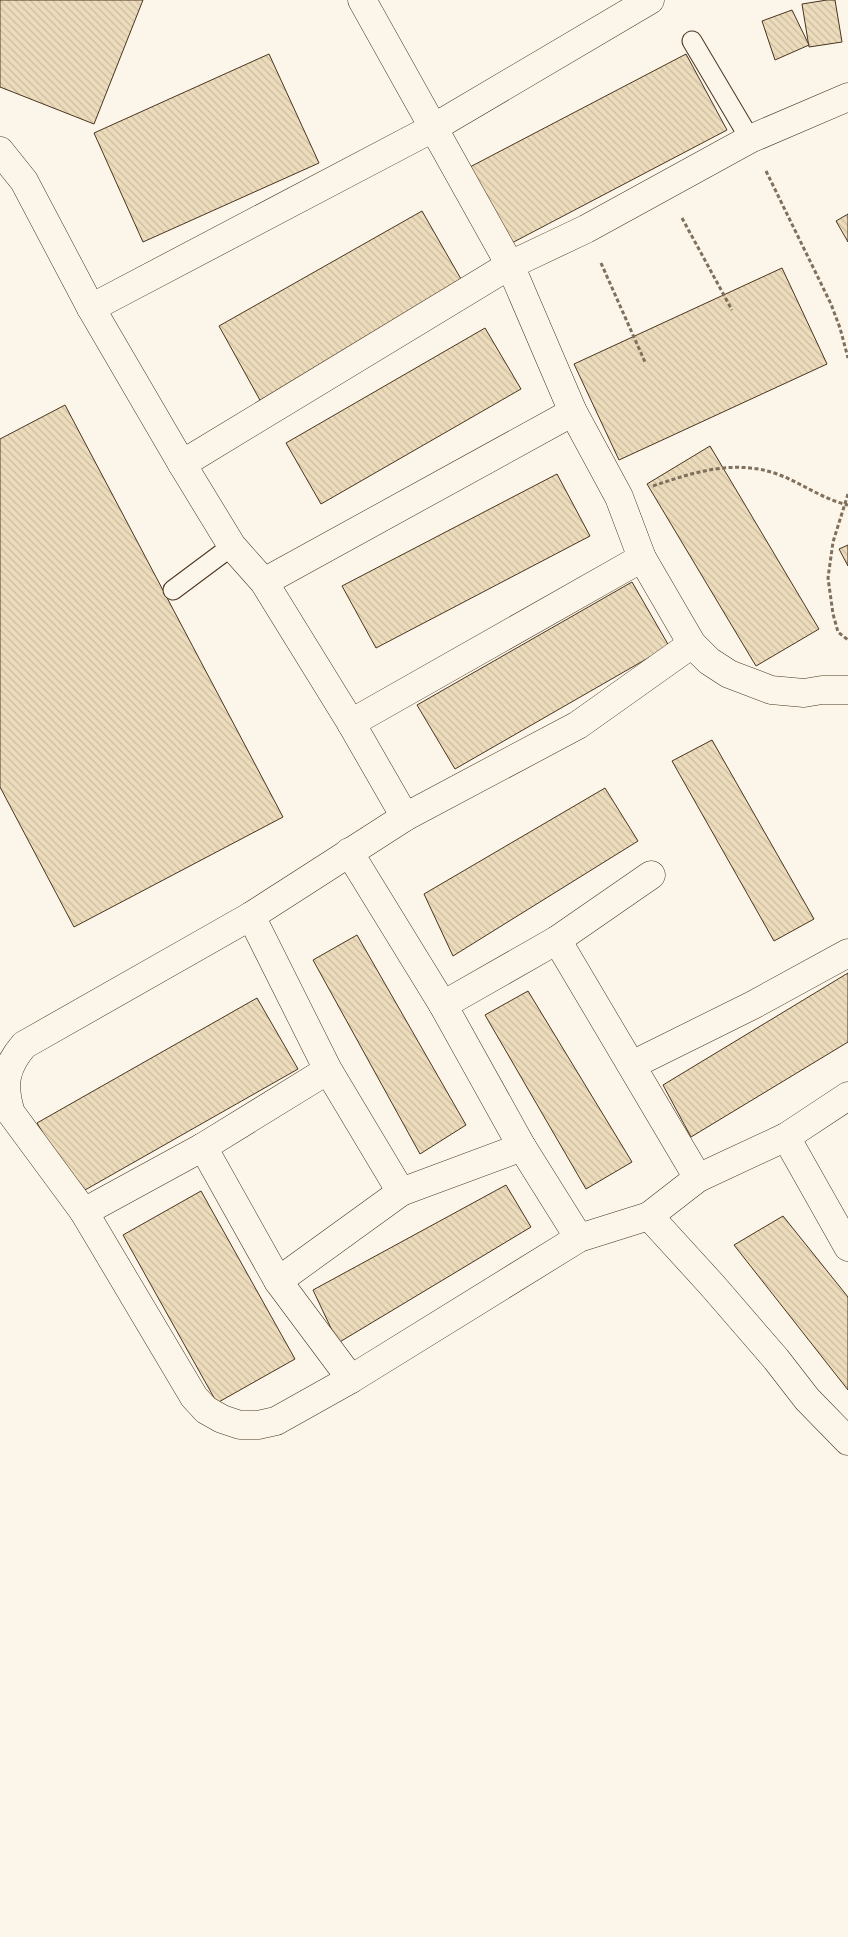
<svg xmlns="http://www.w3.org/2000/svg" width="848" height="1937" viewBox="0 0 848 1937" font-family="Spectral,serif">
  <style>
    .building { fill: url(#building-back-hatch); stroke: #4a3520 }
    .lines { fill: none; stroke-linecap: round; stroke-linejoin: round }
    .lane-casing { stroke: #4a3520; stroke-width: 21 }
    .street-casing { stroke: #4a3520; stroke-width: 29 }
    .path { stroke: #7f6f5c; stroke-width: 3; stroke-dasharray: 4 2.5; stroke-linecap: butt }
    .lane { stroke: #fbf6e9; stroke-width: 19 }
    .street { stroke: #fbf6e9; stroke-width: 28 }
  </style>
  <defs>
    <pattern id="building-back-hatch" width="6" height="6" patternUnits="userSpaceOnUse" patternTransform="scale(1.25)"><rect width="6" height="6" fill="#ecdcbc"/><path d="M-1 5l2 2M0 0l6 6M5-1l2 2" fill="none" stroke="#ccbda1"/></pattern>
  </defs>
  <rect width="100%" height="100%" fill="#fbf6e9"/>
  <!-- building -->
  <g class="building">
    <path d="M 0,0 L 143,0 L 94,124 L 0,87 Z"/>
    <path d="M 827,0 L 835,0 L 842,42 L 809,47 L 802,4 Z"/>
    <path d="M 792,10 L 809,45 L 775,60 L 762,21 Z"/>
    <path d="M 269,54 L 319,163 L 143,242 L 94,133 Z"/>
    <path d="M 686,54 L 727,130 L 508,245 L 468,168 Z"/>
    <path d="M 422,211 L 465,286 L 261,402 L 219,326 Z"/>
    <path d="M 848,214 L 848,242 L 836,221 Z"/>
    <path d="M 782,268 L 827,364 L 619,460 L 574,364 Z"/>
    <path d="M 485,328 L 521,389 L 321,504 L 286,443 Z"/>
    <path d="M 65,405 L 283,817 L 74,927 L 0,787 L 0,439 Z"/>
    <path d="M 710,446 L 819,629 L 756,666 L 647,484 Z"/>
    <path d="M 557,474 L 590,536 L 376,648 L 342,586 Z"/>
    <path d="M 848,545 L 848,566 L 839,549 Z"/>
    <path d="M 632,582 L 669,646 L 455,769 L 417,705 Z"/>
    <path d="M 712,740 L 814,919 L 774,941 L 672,761 Z"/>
    <path d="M 605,788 L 638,841 L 453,956 L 424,894 Z"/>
    <path d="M 357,935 L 466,1125 L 420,1154 L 313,960 Z"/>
    <path d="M 848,973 L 848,1042 L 691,1137 L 663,1085 Z"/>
    <path d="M 528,991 L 632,1162 L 586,1189 L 485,1015 Z"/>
    <path d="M 257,998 L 298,1069 L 78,1194 L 37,1123 Z"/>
    <path d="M 506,1185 L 531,1227 L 338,1343 L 313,1290 Z"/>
    <path d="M 201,1191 L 295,1359 L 217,1403 L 123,1235 Z"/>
    <path d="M 783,1216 L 848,1297 L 848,1390 L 734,1245 Z"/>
  </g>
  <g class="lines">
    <!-- lane casing -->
    <g class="lane-casing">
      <g id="lane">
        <path d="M 692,41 L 750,139"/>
        <path d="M 173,590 L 232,546"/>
      </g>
    </g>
    <!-- street casing -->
    <g class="street-casing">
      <g id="street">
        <path d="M 362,0 L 510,265 L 573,412 L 619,497 L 642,558 L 692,644 L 709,661 L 729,674 L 771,690 L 804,693 L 822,690 L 848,690"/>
        <path d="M 0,151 L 24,181 L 91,308 L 182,464 L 232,546 L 264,582 L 351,723 L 405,817"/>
        <path d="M 91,308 L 433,128 L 650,0"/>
        <path d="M 182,464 L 510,265 L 586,229 L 750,139 L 848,97"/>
        <path d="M 264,582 L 573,412"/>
        <path d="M 692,644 L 578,725 L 405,817 L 251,916 L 24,1045 C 5,1067 2,1085 11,1113 L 84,1212 L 194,1397 L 206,1410 L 222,1419 L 240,1425 L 258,1425 L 276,1421 L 351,1379 L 579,1238 L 649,1216 L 698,1178 L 786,1137 L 848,1096"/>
        <path d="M 351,723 L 642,558"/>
        <path d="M 349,852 L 443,1005 L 522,1147 L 579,1238"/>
        <path d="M 251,916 L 328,1070 L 401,1192"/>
        <path d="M 557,940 L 698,1178"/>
        <path d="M 443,1005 L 557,940 L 651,875"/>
        <path d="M 632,1065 L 753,1005 L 848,953"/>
        <path d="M 786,1137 L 848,1247"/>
        <path d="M 203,1147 L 278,1281 L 351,1379"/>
        <path d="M 84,1212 L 203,1147 L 328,1070"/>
        <path d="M 649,1216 L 712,1285 L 776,1359 L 807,1399 L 848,1441"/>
        <path d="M 278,1281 L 401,1192 L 522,1147"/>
      </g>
    </g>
    <!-- path -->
    <g class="path">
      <path d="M 766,171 L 831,304 L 840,328 L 848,358"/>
      <path d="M 682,218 L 732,310"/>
      <path d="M 601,263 L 645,362"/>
      <path d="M 653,486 C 694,472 735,459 777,474 C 802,483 822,499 848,505"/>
      <path d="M 848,494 L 833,542 L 828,578 L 833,614 L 838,632 L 848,640"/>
    </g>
    <!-- lane -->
    <use href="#lane" class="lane"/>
    <!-- street -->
    <use href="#street" class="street"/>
  </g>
</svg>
